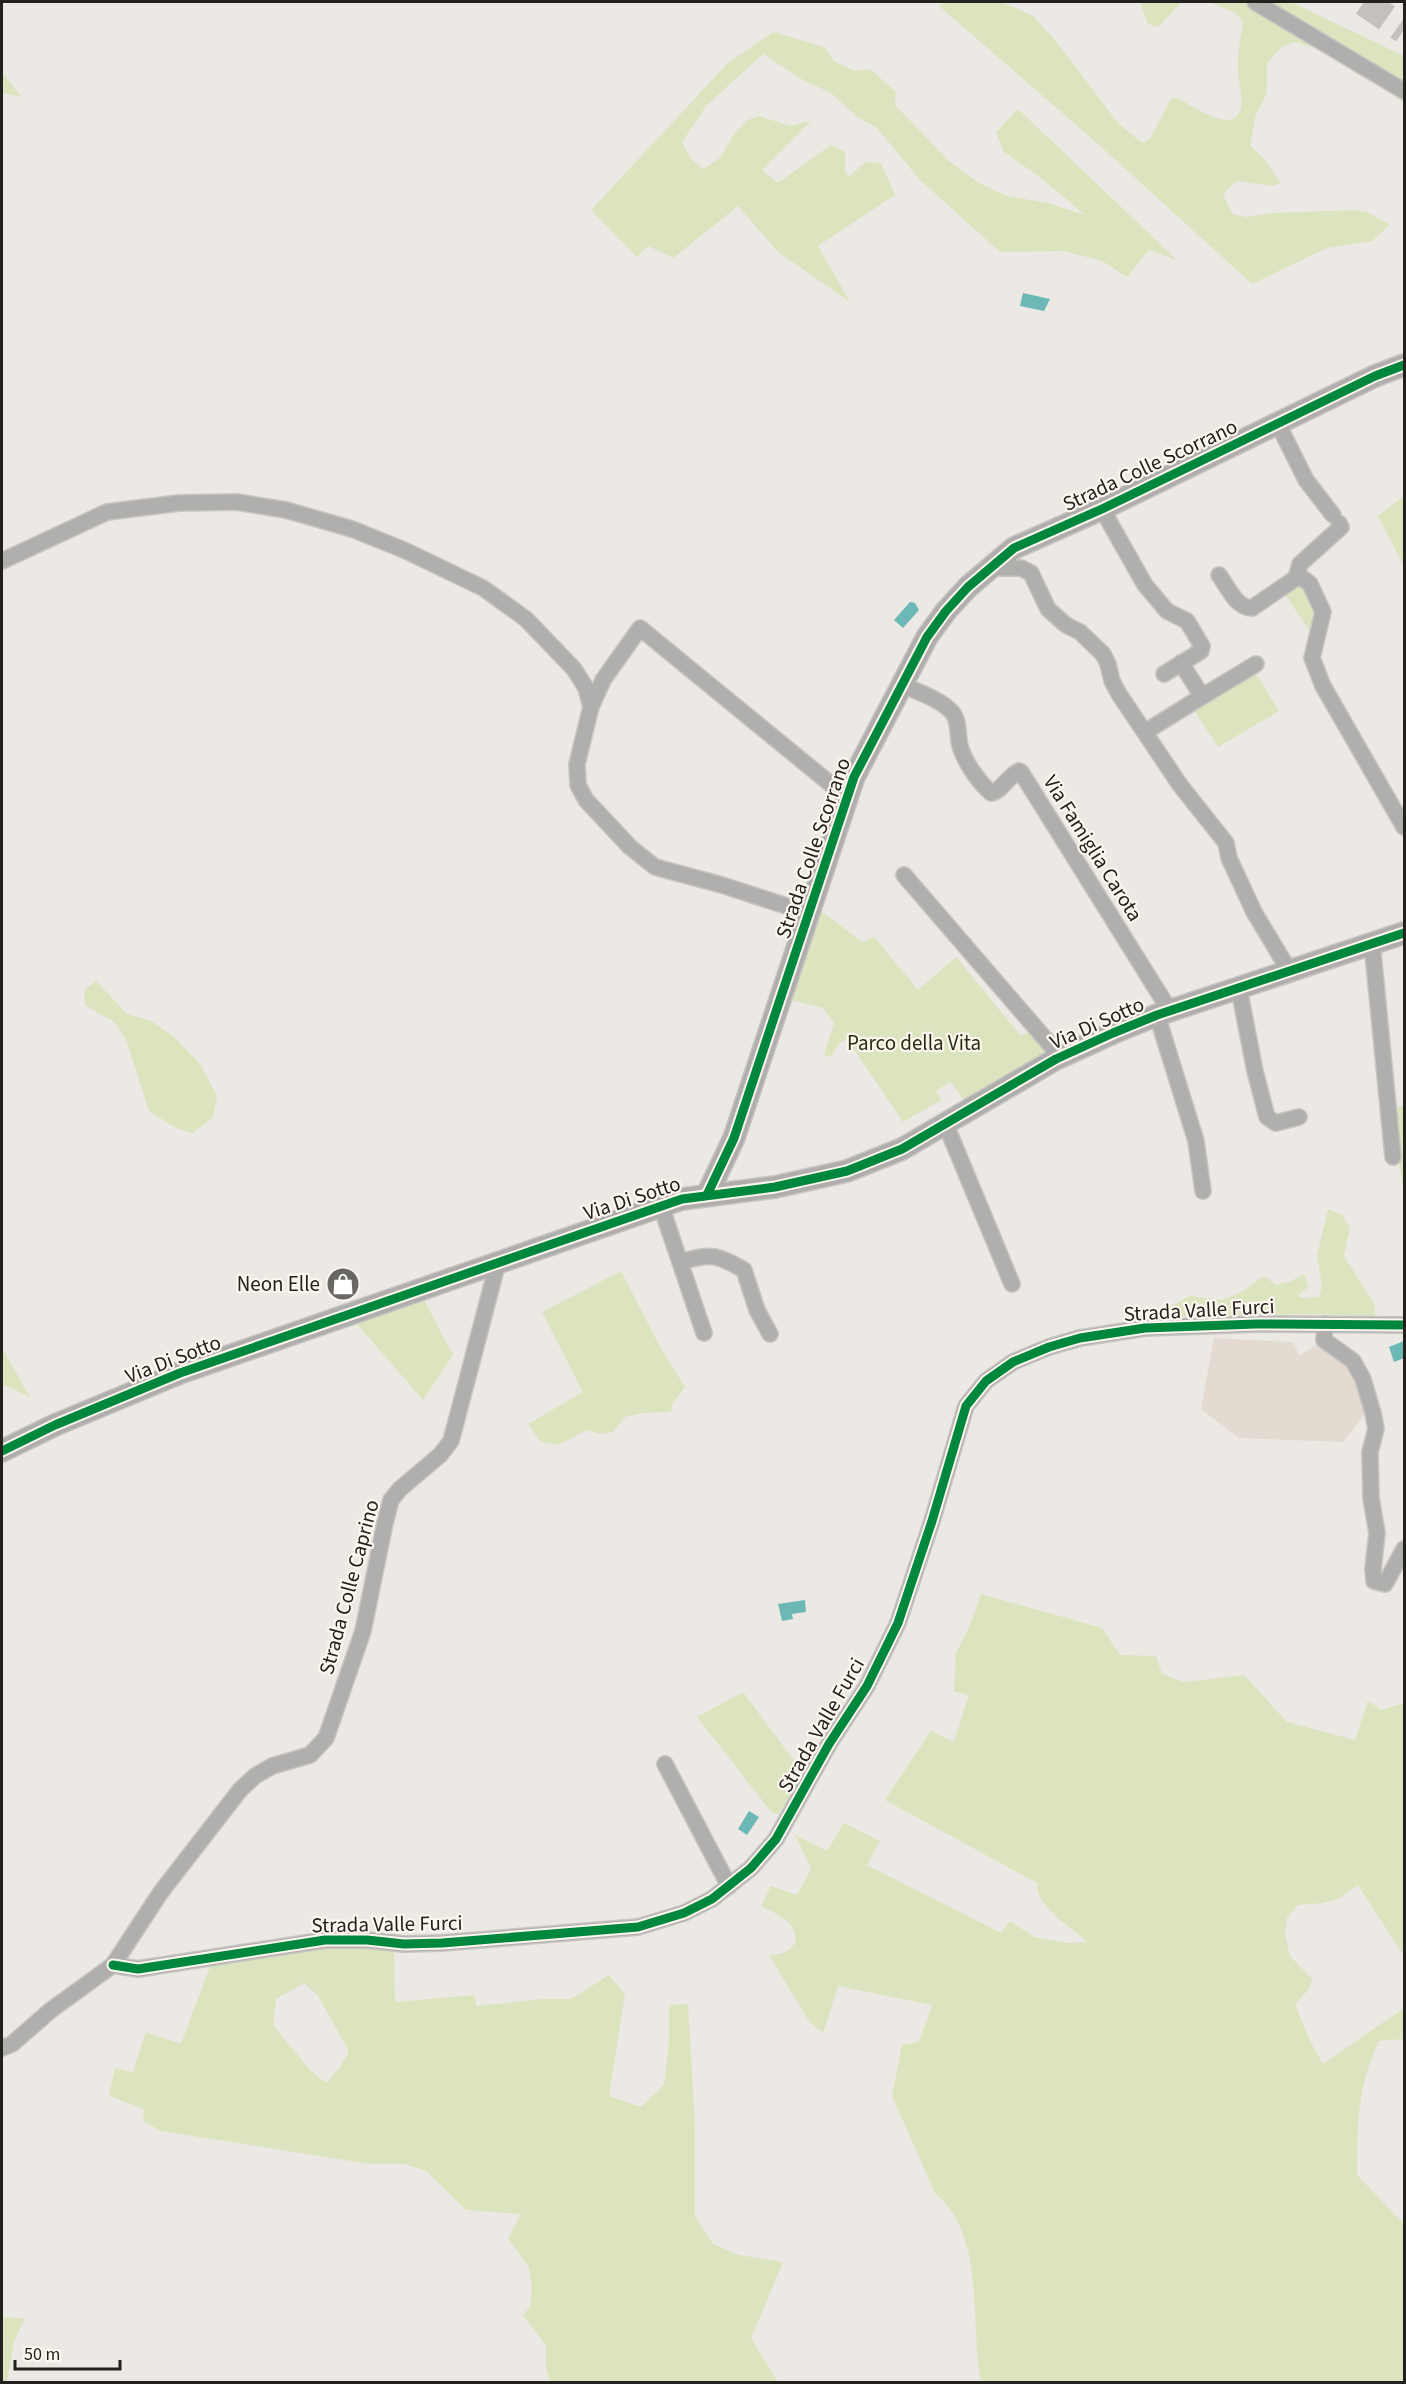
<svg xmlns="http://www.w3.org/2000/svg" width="1406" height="2384" viewBox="0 0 1406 2384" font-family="'Source Sans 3',sans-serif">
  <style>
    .built { fill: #e3dbd2 }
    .green { fill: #dbe4bf; fill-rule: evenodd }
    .water { fill: #6bb8b7 }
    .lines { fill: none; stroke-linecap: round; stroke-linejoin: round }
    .highway-tunnel { stroke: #c4c1bc; stroke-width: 28; stroke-dasharray: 28 14; stroke-linecap: butt }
    .street-casing { stroke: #c7c5c1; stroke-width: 18 }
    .secondary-casing { stroke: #c7c5c1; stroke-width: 24 }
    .street { stroke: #b0afae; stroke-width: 15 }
    .secondary { stroke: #b0aeac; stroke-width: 21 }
    .cycleway-casing { stroke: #fdf6ef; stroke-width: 13 }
    .cycleway { stroke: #00873e; stroke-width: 9 }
    .labels { text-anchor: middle; stroke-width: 4.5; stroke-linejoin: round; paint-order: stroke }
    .street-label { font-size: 21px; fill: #23211e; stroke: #fdf6ef }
    .park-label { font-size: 21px; fill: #262e0f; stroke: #fdf6ef }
    .poi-label { font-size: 21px; fill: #23211e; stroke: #fdf6ef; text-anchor: end }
  </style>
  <rect width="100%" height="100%" fill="#ece9e4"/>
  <!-- built -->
  <path class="built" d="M 1214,1338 L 1291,1342 L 1294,1343 L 1299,1356 L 1323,1341 L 1352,1362 L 1370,1408 L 1343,1442 L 1239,1438 L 1201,1409 Z"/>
  <!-- green -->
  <g class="green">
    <path d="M 944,2 L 1002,2 L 1033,16 L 1056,41 L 1118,123 L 1142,143 L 1150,139 L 1171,99 L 1178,98 C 1192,106 1236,137 1241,107 C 1243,94 1238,82 1238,69 C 1237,54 1241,38 1243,22 L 1236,13 L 1209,2 L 1291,2 L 1404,56 L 1404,103 L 1377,83 L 1360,76 L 1319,49 L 1295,42 L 1283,46 L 1267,63 L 1267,93 L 1256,114 L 1250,145 L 1264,159 L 1281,183 L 1274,186 L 1237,181 L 1223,194 L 1232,214 L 1246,217 L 1272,213 L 1354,210 L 1367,212 L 1390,225 L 1372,241 L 1327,248 L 1252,284 L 1098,144 L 939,6 Z"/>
    <path d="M 1140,2 L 1182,2 L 1158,27 L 1148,24 Z"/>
    <path d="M 773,32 L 824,47 L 834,61 L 855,71 L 870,69 L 896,92 L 895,105 L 949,161 L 979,183 L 1007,196 L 1048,203 L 1085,215 L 1042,179 L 1003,151 L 996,132 L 1018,109 L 1177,260 L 1149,250 L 1127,277 L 1102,261 L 1064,251 L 1000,252 L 919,179 L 877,128 L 857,117 L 831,93 L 803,80 L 763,54 L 706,106 L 682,142 L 691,159 L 703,169 L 720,158 L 734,134 L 747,120 L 760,116 L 790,126 L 811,121 L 762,170 L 778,183 L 831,145 L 845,152 L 845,172 L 849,176 L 866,162 L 881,163 L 895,195 L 818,246 L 850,302 L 778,252 L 738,206 L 673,258 L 648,246 L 637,257 L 591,210 L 727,64 Z"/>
    <path d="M 2,73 L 22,97 L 2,93 Z"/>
    <path d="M 1404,496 L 1404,566 L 1378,516 Z"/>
    <path d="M 1298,581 L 1318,608 L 1313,636 L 1282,590 Z"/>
    <path d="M 1253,669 L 1279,711 L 1218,747 L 1192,707 Z"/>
    <path d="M 821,911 L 862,942 L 874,937 L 918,990 L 956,957 L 1021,1036 L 1031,1031 L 1050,1052 L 966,1102 L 950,1082 L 936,1091 L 941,1100 L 903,1122 L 847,1039 L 840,1042 L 831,1057 L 824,1055 L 834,1023 L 823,1008 L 790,1000 Z"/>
    <path d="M 96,981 L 127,1014 L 151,1021 L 172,1035 L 200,1064 L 217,1096 L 213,1117 L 193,1133 L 176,1128 L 149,1111 L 126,1039 L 114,1022 L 85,1005 L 84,991 Z"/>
    <path d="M 1404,1106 L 1404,1191 L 1399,1165 L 1394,1107 Z"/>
    <path d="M 1328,1209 L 1342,1215 L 1350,1228 L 1344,1256 L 1375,1305 L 1375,1316 L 1310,1314 L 1160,1317 L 1163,1310 L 1190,1296 L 1222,1300 L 1242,1292 L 1264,1276 L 1276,1285 L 1289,1282 L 1304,1274 L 1308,1287 L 1297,1296 L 1303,1298 L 1319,1297 L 1322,1286 L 1317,1256 Z"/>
    <path d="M 621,1271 L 659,1345 L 685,1387 L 673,1403 L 671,1412 L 642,1413 L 625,1417 L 613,1432 L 601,1434 L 586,1430 L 559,1445 L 541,1442 L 528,1424 L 583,1392 L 542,1312 Z"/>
    <path d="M 423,1298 L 453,1355 L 423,1400 L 356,1323 Z"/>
    <path d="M 2,1348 L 30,1397 L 2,1384 Z"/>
    <path d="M 981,1594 L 1102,1628 L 1120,1655 L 1156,1656 L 1162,1674 L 1184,1682 L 1244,1675 L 1287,1722 L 1355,1740 L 1368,1700 L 1381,1710 L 1404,1703 L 1404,1956 L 1358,1885 L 1338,1899 L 1323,1903 L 1298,1905 L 1287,1918 L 1285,1934 L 1290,1956 L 1312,1979 L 1310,1988 L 1295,2004 L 1311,2043 L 1323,2064 L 1404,2008 L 1404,2039 L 1379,2041 C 1356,2090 1358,2122 1357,2175 L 1404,2224 L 1404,2382 L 981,2382 C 969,2323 987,2236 935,2193 L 892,2096 L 902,2045 L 919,2042 L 932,2005 L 838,1986 L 823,2033 L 809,2021 L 769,1955 C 782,1955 788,1952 796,1942 C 795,1920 779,1916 761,1906 L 771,1886 L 797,1895 L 811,1869 L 795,1835 L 827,1851 L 844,1823 L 880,1841 L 867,1865 L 1001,1933 L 1010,1921 L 1034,1937 L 1067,1943 L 1087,1942 C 1072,1927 1036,1908 1037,1883 L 885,1800 L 931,1731 L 954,1742 L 969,1695 L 954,1691 L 956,1653 L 969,1628 Z"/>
    <path d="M 743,1692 L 804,1774 L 778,1815 L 769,1809 L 697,1717 Z"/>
    <path d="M 352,1946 L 394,1949 L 395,2002 L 475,1995 L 476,2006 L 544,1999 L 571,1999 L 609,1975 L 625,1994 L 609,2096 L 641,2107 L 664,2085 L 669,2042 L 669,2005 L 688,2004 L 695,2125 L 695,2216 L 713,2244 L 739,2255 L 783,2262 L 751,2338 L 778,2382 L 550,2382 L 546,2368 L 546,2346 L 523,2315 L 530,2307 L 532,2289 L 529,2267 L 508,2239 L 521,2214 L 466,2210 L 426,2171 L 404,2164 L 370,2164 L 161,2131 L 143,2121 L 144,2109 L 109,2096 L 115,2068 L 133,2072 L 146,2032 L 181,2044 L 212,1961 L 313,1948 ZM 304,1983 L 318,1996 L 349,2051 L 340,2067 L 326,2083 L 309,2069 L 273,2025 L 276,1999 Z"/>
    <path d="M 2,2317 L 25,2318 L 14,2342 L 7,2382 L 2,2382 Z"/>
  </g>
  <!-- water -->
  <g class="water">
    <path d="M 1023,293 L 1050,299 L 1044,311 L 1020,306 Z"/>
    <path d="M 910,602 L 915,603 L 919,610 L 903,628 L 894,620 Z"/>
    <path d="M 1404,1341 L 1404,1358 L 1394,1362 L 1389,1347 Z"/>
    <path d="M 805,1600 L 806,1612 L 792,1614 L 793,1619 L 782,1621 L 778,1604 Z"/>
    <path d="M 749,1811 L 759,1817 L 747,1835 L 738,1829 Z"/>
  </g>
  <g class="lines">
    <!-- highway-tunnel -->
    <path class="highway-tunnel" d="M 1364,2 L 1404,30"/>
    <!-- street casing -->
    <g class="street-casing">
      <g id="street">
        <path d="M 1255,2 L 1404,91"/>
        <path d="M 1278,424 L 1306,480 L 1333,515"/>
        <path d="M 1102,509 L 1145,585 L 1167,611 L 1187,621 L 1202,646 L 1201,651 L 1164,674"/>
        <path d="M 2,561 L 107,512 L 179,503 L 237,502 L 286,510 L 352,529 L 404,550 L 483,588 L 526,619 L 574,669 L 586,688 L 591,707 L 577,764 L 578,785 L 586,800 L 630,847 L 655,867 L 722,885 L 808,913"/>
        <path d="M 989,568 L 1021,568 L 1031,573 L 1048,609 L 1066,625 L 1080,632 L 1103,654 L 1108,664 L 1112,681 L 1119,694 L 1180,785 L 1226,843 L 1229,858 L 1254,912 L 1290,972"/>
        <path d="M 1219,575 C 1228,587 1236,608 1252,608 L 1296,578 L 1304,579 L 1310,584 L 1323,612 L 1312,658 L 1323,686 L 1404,827"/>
        <path d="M 1296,578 L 1300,564 L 1341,527 L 1339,523"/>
        <path d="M 901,684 C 917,692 938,698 951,711 C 960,720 957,734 960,746 C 965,763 978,781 991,793 C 1002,791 1008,776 1019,771 L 1021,772 L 1170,1011"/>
        <path d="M 1198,699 L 1256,664"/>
        <path d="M 591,707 L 603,680 L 640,628 L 833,786 L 848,795"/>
        <path d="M 1145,732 L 1198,699 L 1200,693 L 1181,663"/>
        <path d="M 904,875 L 1060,1056"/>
        <path d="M 1372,943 L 1393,1157"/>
        <path d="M 1239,989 L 1255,1071 L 1267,1117 L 1276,1123 L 1299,1117"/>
        <path d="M 1157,1015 L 1196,1141 L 1203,1191"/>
        <path d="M 946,1125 L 1012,1284"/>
        <path d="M 661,1206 L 704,1333"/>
        <path d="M 680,1262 C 709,1253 717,1254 744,1270 L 757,1310 L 770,1334"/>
        <path d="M 1325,1324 L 1324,1340 L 1353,1361 L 1363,1379 L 1373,1413 L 1376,1429 L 1370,1452 L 1371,1498 L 1377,1533 L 1373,1569 L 1374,1581 L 1385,1584 L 1404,1549"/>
        <path d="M 665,1764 L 729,1886"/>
        <path d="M 113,1965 L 138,1969 L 325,1940 L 367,1940 L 404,1944 L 442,1943 L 638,1927 L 684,1913 L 712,1899 L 751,1868 L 776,1839 L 829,1744 L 867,1686 L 898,1623 L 932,1521 L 966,1406 L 986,1381 L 1013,1362 L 1049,1347 L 1080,1338 L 1145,1328 L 1256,1324 L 1404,1325"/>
        <path d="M 2,2048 L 12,2044 L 51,2010 L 113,1965 L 161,1892 L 240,1790 L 255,1776 L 272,1766 L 310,1755 L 326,1738 L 363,1631 L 385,1523 L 391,1500 L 400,1489 L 440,1455 L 451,1441 L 498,1262"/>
      </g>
    </g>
    <!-- secondary casing -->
    <g class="secondary-casing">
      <g id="secondary">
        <path d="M 707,1195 L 734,1138 L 854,777 L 927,637 L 946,611 L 968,587 L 1014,548 L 1102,509 L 1375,376 L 1404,365"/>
        <path d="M 2,1451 L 55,1425 L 180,1373 L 682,1199 L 775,1187 L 847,1171 L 902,1149 L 1056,1059 L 1113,1033 L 1157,1015 L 1404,933"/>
      </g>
    </g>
    <!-- street -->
    <use href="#street" class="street"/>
    <!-- secondary -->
    <use href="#secondary" class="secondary"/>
    <!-- cycleway casing -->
    <g class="cycleway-casing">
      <g id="cycleway">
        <path d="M 707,1195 L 734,1138 L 854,777 L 927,637 L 946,611 L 968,587 L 1014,548 L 1102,509 L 1375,376 L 1404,365"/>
        <path d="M 2,1451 L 55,1425 L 180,1373 L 682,1199 L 775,1187 L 847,1171 L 902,1149 L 1056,1059 L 1113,1033 L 1157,1015 L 1404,933"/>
        <path d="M 113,1965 L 138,1969 L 325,1940 L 367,1940 L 404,1944 L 442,1943 L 638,1927 L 684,1913 L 712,1899 L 751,1868 L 776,1839 L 829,1744 L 867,1686 L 898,1623 L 932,1521 L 966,1406 L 986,1381 L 1013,1362 L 1049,1347 L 1080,1338 L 1145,1328 L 1256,1324 L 1404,1325"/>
      </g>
    </g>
    <!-- cycleway -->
    <use href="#cycleway" class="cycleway"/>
  </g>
  <!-- icons -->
  <defs>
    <g id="shop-disc" transform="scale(1.725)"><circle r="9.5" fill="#696763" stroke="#fdf6ef"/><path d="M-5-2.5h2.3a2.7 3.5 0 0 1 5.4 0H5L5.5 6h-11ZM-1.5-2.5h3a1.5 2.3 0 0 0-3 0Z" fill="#fff"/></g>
  </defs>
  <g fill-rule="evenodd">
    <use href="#shop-disc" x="343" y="1284"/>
  </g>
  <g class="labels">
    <!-- street labels -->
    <g class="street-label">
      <text transform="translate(1150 465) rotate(-25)" y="7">Strada Colle Scorrano</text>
      <text transform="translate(813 848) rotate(-71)" y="7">Strada Colle Scorrano</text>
      <text transform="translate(1093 848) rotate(58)" y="7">Via Famiglia Carota</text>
      <text transform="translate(1097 1023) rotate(-24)" y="7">Via Di Sotto</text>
      <text transform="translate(632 1198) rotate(-18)" y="7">Via Di Sotto</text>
      <text transform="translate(1199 1310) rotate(-3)" y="7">Strada Valle Furci</text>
      <text transform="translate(173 1359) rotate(-21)" y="7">Via Di Sotto</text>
      <text transform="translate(349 1587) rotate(-75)" y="7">Strada Colle Caprino</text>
      <text transform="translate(821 1725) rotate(-60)" y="7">Strada Valle Furci</text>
      <text transform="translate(387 1924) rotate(-1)" y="7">Strada Valle Furci</text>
    </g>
    <!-- park labels -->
    <g class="park-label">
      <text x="914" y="1050">Parco della Vita</text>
    </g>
    <!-- poi labels -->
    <g class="poi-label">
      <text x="320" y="1291">Neon Elle</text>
    </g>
  </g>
  <!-- border -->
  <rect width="1406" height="2384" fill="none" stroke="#23211e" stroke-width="6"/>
  <!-- scale -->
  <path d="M15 2360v9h105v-9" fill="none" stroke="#23211e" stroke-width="3"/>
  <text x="24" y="2360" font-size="18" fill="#23211e" stroke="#fdf6ef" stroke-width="4.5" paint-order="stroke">50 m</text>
</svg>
